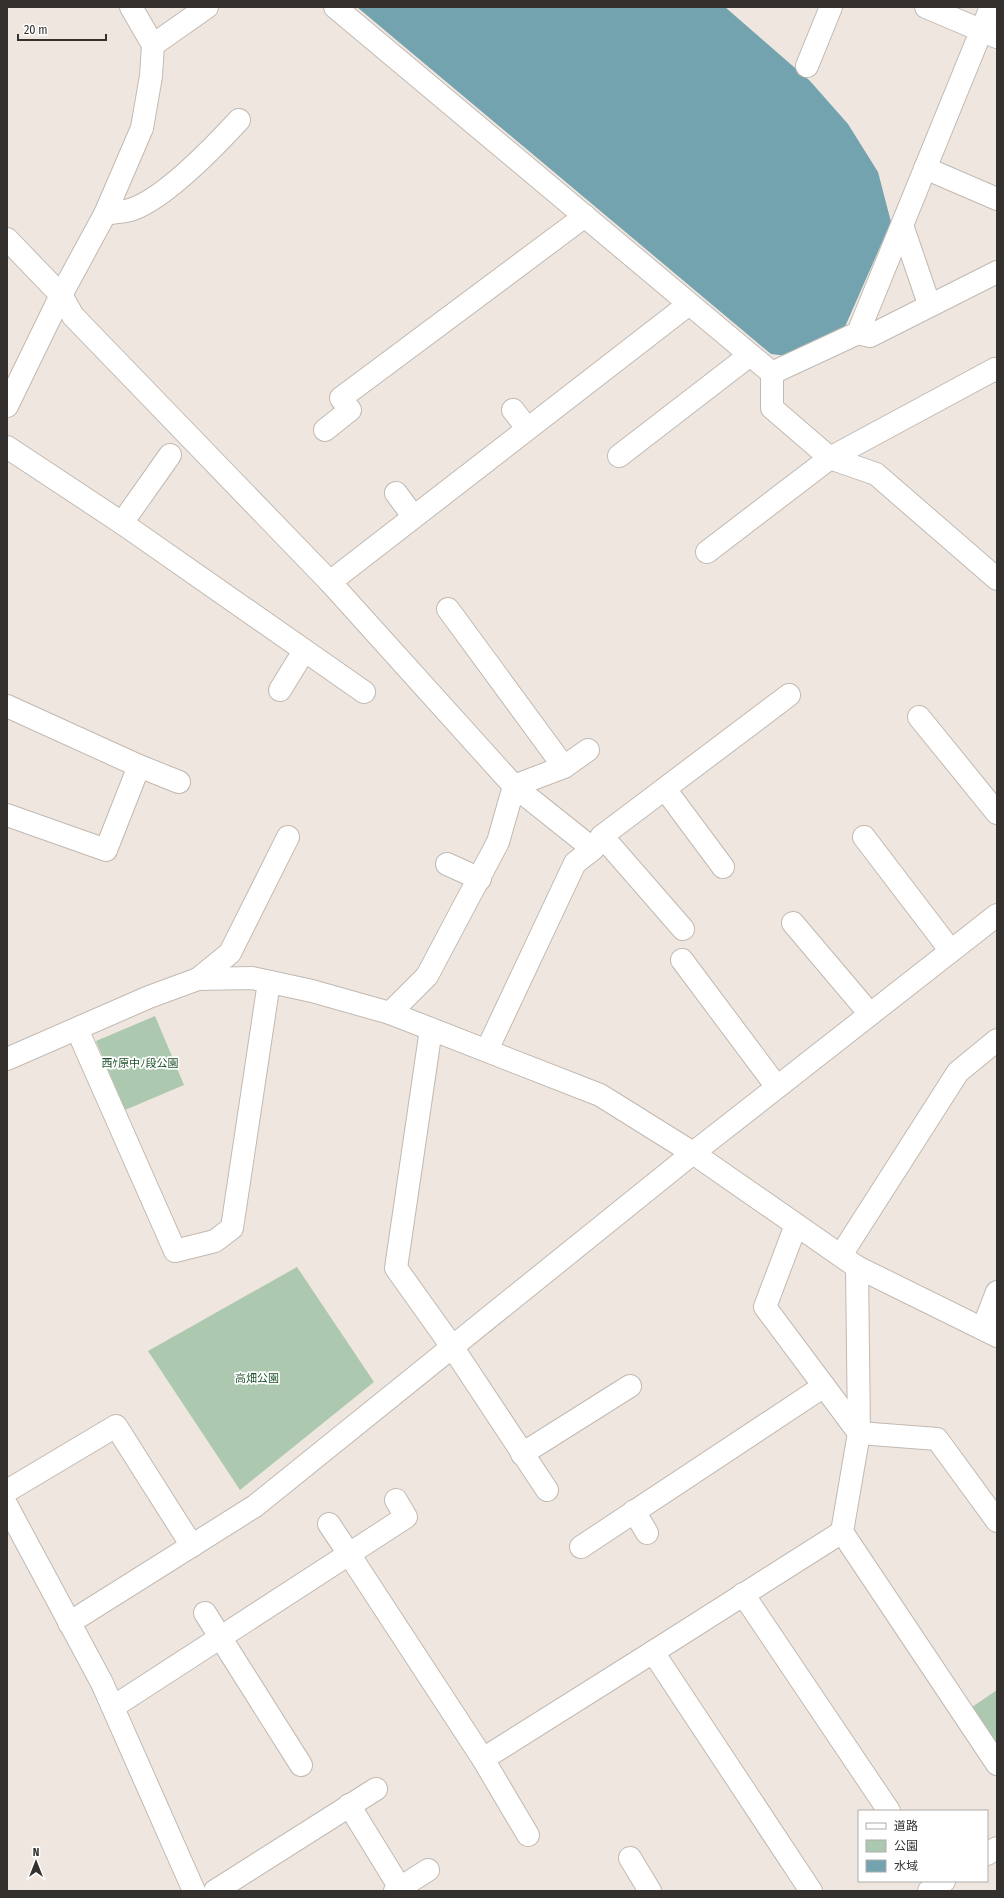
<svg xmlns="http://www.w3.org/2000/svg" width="1004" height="1898" viewBox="0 0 1004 1898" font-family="'Fira Sans Condensed','Noto Sans JP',sans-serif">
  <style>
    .green { fill: #acc9b0 }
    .water { fill: #73a3af }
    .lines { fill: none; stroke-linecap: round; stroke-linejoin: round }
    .minor-casing { stroke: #c1b9b2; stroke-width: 24 }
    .minor { stroke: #fff; stroke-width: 22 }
    .labels { text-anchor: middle; stroke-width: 3.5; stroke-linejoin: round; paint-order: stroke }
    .park-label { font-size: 11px; fill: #1f522b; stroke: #fff }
  </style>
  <rect width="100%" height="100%" fill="#efe6df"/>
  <!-- green -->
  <g class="green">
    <path d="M 155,1016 L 184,1085 L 125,1110 L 96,1041 Z"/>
    <path d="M 297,1267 L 374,1382 L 240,1490 L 148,1351 Z"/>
    <path d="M 997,1690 L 997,1746 L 972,1707 Z"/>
  </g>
  <!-- water -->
  <path class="water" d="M 357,7 L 725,7 L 810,81 L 848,124 L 878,172 L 891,222 L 844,329 L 787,356 L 771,354 Z"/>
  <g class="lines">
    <!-- minor casing -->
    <g class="minor-casing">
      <g id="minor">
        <path d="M 335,7 L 772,373 L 858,333 L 991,7"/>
        <path d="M 926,7 L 997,37"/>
        <path d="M 153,45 L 207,7"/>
        <path d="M 807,66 L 831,7"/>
        <path d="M 925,168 L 997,199"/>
        <path d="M 105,214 C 113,212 122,212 130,210 C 163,200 215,146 239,120"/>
        <path d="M 903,228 L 929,304"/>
        <path d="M 7,239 L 61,295 L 73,316 L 330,582 L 514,786 L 593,849"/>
        <path d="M 858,333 L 870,336 L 997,272"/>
        <path d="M 772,373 L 772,408 L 830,458 L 876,474 L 997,579"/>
        <path d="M 7,406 L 61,295 L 105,214 L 142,128 L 151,76 L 153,45 L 131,7"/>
        <path d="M 513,410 L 527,428"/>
        <path d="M 325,430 L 350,410 L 341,398 L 585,216"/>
        <path d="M 7,447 L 122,523 L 364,692"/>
        <path d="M 619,456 L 750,355"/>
        <path d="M 396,493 L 413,516"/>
        <path d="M 122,523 L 170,455"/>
        <path d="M 707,552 L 830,458 L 995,369 L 997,371"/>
        <path d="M 330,582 L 689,304"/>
        <path d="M 448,609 L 564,767"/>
        <path d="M 280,690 L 304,651"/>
        <path d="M 7,706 L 139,766 L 106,850 L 7,815"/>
        <path d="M 919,717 L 997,813"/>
        <path d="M 139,766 L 179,782"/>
        <path d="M 665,789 L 723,867"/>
        <path d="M 602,836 L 683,929"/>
        <path d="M 864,837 L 951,951"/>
        <path d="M 447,864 L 480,879"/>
        <path d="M 793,923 L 870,1014"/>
        <path d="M 682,960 L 777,1087"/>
        <path d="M 198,979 L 230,953 L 288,837"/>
        <path d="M 390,1013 L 427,976 L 498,842 L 514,786 L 564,767 L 588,750"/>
        <path d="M 77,1029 L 175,1251 L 215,1241 L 232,1228 L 269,982"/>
        <path d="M 431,1029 L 396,1268 L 453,1348 L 547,1490"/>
        <path d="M 487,1050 L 575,863 L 593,849 L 602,836 L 789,695"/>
        <path d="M 7,1059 L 149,997 L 198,979 L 252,978 L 312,991 L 390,1013 L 600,1095 L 693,1153 L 857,1267 L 997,1336"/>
        <path d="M 796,1225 L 765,1307 L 859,1433 L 937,1439 L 997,1521"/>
        <path d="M 841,1255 L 958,1072 L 997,1040"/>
        <path d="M 857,1267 L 859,1433 L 842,1532 L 997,1764"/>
        <path d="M 983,1328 L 997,1292"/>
        <path d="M 522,1454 L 630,1386"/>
        <path d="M 7,1491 L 116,1426 L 192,1546"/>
        <path d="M 7,1506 L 102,1683 L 194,1891"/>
        <path d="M 634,1511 L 647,1533"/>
        <path d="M 329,1524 L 349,1554 L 406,1517 L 396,1500"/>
        <path d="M 581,1547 L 824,1386"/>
        <path d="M 743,1594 L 889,1811"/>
        <path d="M 205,1613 L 301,1765"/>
        <path d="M 69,1623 L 255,1506 L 693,1153 L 997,915"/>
        <path d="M 113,1707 L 349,1554 L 483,1759 L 653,1652"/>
        <path d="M 483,1759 L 528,1835"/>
        <path d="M 349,1805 L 400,1888"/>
        <path d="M 987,1854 L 997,1848"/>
        <path d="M 630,1858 L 650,1891"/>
        <path d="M 215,1891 L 376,1789"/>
        <path d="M 395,1891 L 428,1870"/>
        <path d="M 811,1891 L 653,1652 L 842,1532"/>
        <path d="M 929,1891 L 944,1881"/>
      </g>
    </g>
    <!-- minor -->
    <use href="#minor" class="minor"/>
  </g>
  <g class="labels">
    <!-- park labels -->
    <g class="park-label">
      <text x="140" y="1067">西ｹ原中ﾉ段公園</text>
      <text x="257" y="1382">高畑公園</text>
    </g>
  </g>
  <!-- border -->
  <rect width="1004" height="1898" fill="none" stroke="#33302e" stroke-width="16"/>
  <!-- legend -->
  <rect x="858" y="1810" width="130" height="72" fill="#ffffff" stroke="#adacab"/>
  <rect x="866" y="1823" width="20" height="6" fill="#ffffff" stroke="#adacab"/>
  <text x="894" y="1830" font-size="12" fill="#33302e">道路</text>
  <rect x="866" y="1840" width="20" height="12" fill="#acc9b0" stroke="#adacab"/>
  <text x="894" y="1850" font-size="12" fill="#33302e">公園</text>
  <rect x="866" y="1860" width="20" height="12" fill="#73a3af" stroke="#adacab"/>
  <text x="894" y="1870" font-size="12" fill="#33302e">水域</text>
  <!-- north arrow -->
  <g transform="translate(36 1862)" stroke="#ffffff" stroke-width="3" paint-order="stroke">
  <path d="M0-3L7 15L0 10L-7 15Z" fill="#33302e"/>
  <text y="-6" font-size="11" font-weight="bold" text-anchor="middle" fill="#33302e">N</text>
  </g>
  <!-- scale -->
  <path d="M18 34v6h88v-6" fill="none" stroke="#33302e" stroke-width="2"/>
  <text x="24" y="34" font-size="12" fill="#33302e" stroke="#ffffff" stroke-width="3" paint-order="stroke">20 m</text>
</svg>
